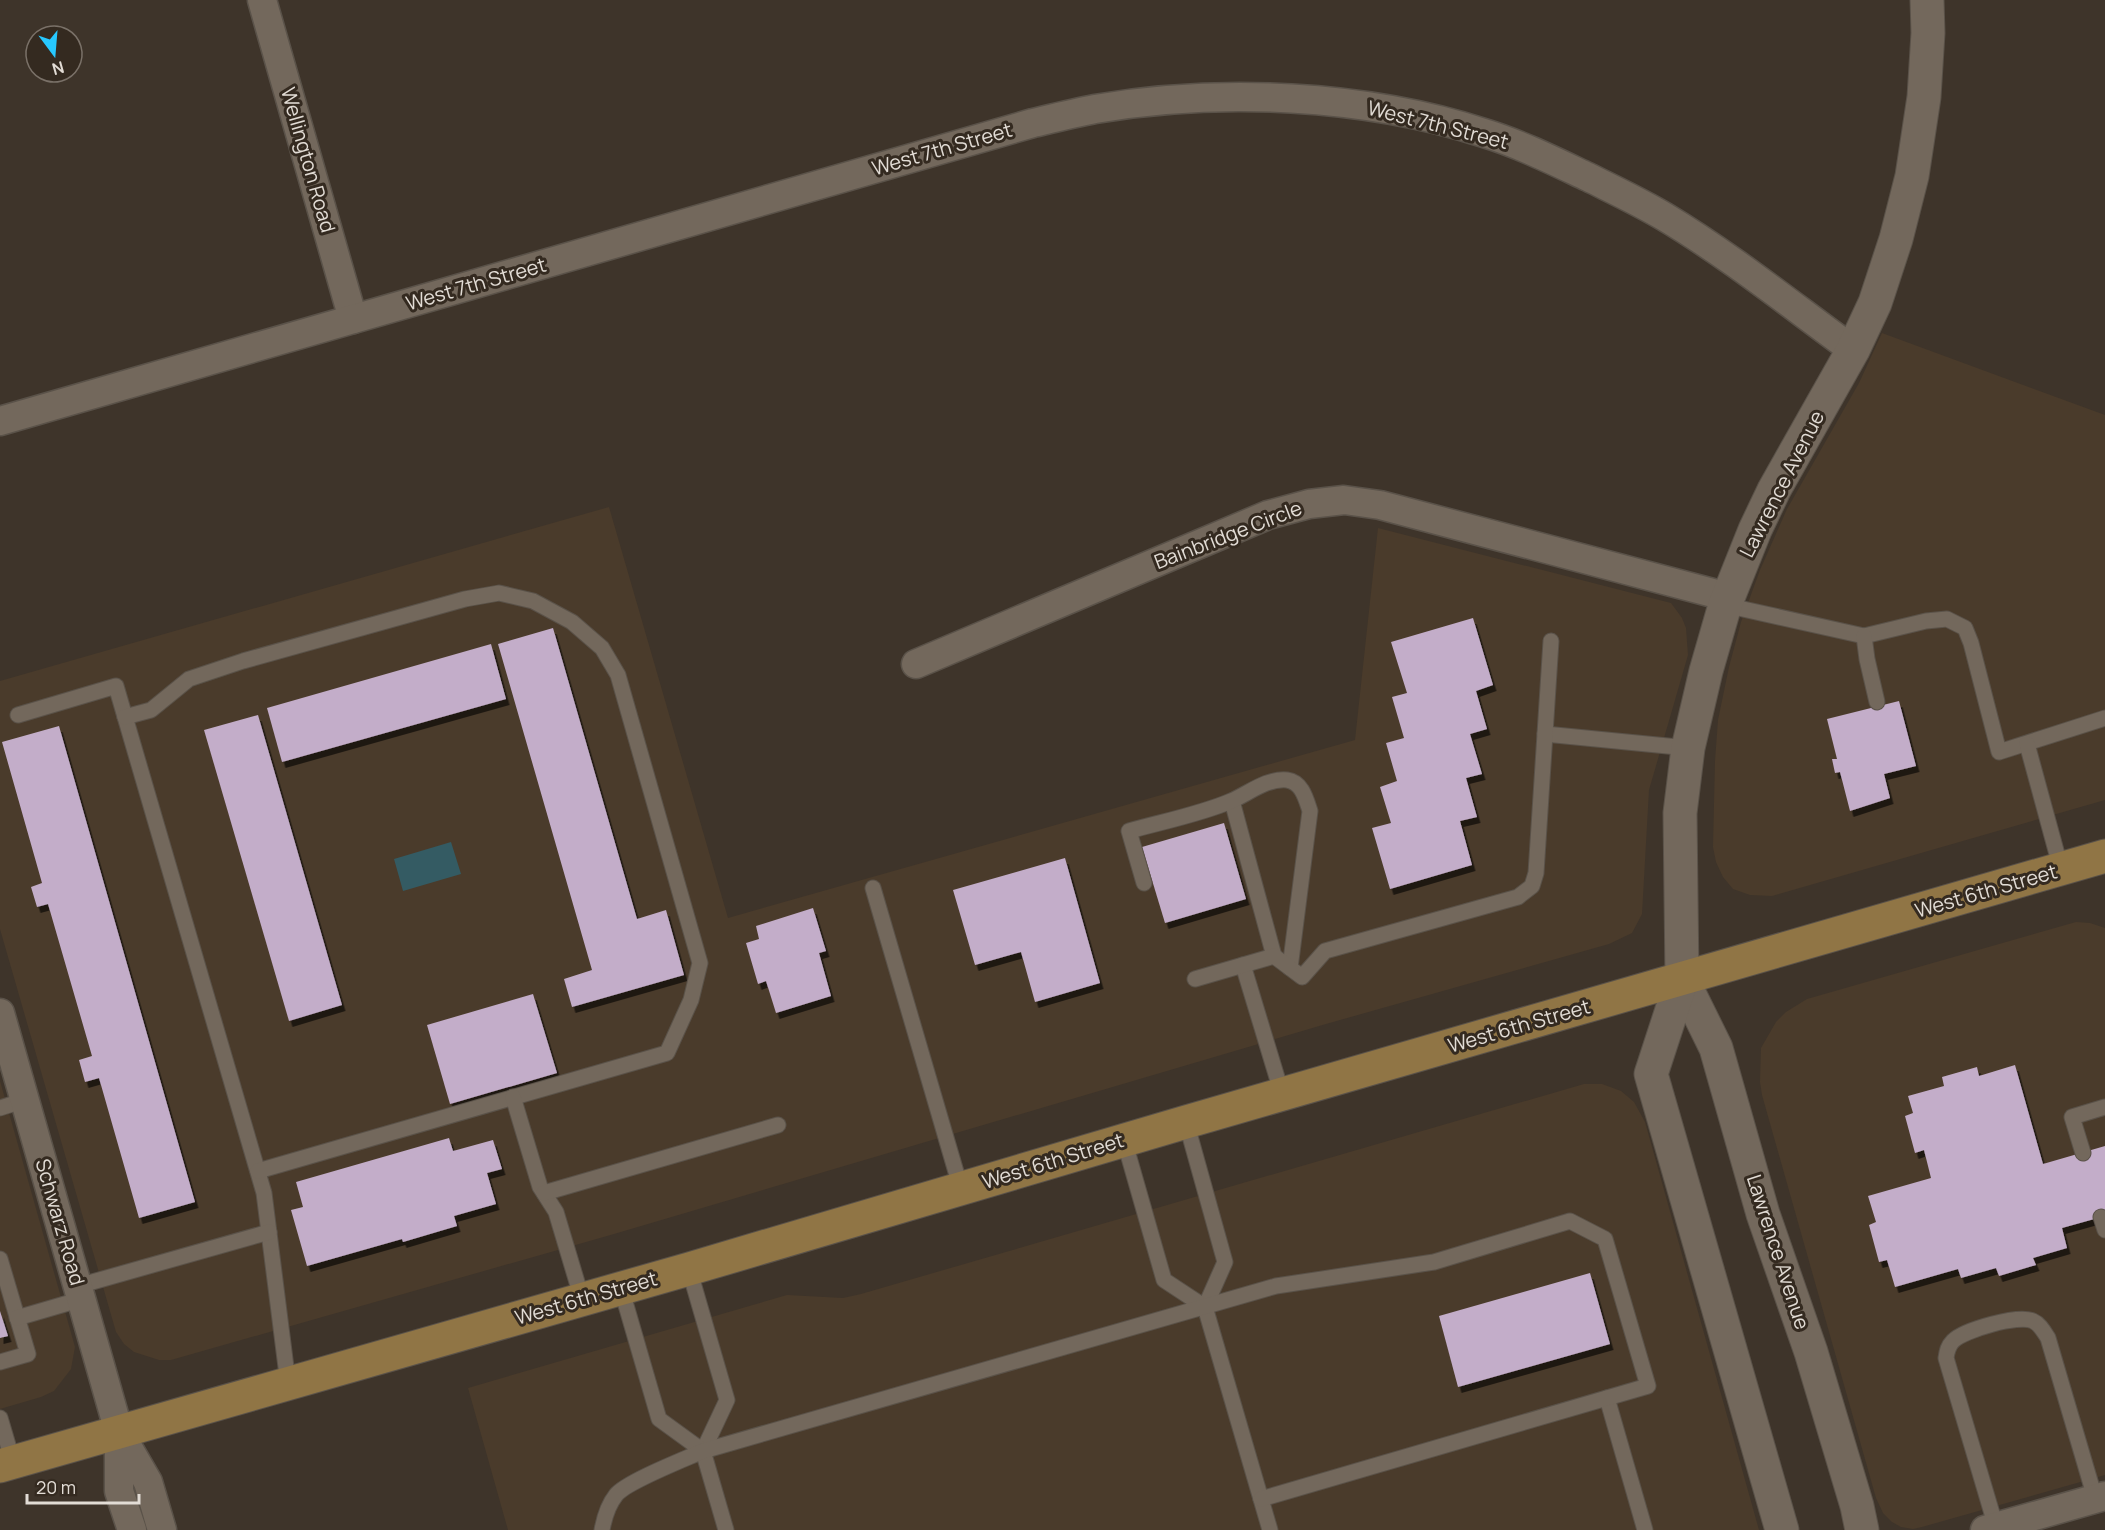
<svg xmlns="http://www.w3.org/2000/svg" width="2105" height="1530" viewBox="0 0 2105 1530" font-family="Manrope,sans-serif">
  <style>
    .built { fill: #4a3b2b }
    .water { fill: #345b63 }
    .building { fill: #c3adc9; filter: url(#shadow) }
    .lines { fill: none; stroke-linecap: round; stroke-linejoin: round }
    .lane-casing { stroke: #5a5249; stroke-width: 17 }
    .street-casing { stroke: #5a5249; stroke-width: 31 }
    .secondary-casing { stroke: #5a5249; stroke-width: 35 }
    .primary-casing { stroke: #5a5249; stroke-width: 35 }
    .lane { stroke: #73685c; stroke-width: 15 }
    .street { stroke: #73685c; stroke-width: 28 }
    .secondary { stroke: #73685c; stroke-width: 33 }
    .primary { stroke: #907545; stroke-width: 33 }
    .labels { text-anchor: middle; stroke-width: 6; stroke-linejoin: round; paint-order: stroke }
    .street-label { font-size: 20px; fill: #e2dcd5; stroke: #342a20 }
  </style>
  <defs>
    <filter id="shadow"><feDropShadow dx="3.5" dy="6" stdDeviation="0" flood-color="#0009"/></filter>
  </defs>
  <rect width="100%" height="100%" fill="#3e342a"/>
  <!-- built -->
  <g class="built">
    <path d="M 1882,333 L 2105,415 L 2105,800 L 1772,896 L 1750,895 L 1733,889 L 1723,877 L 1716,862 L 1713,847 L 1715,761 L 1718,720 L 1729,667 L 1741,622 L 1760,570 L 1787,509 L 1859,383 Z"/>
    <path d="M 609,507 L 728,918 L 1355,740 L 1378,528 L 1671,603 L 1682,618 L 1686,628 L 1688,655 L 1649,790 L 1642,914 L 1632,933 L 1609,944 L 1326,1024 L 614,1234 L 171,1360 L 159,1360 L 134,1352 L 124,1344 L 116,1332 L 0,929 L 0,681 Z"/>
    <path d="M 2076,922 L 2090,923 L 2105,928 L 2105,1475 L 1922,1527 L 1913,1529 L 1901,1527 L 1892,1522 L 1883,1513 L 1876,1498 L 1762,1095 L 1760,1082 L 1761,1048 L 1776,1022 L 1786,1012 L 1807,999 Z"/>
    <path d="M 0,1081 L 75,1347 L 71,1369 L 54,1391 L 41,1397 L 0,1409 Z"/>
    <path d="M 1584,1084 L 1602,1084 L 1621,1091 L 1634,1102 L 1645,1122 L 1759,1530 L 508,1530 L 468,1388 L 787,1295 L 843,1298 L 861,1294 Z"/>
  </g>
  <!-- water -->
  <path class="water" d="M 451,842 L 461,874 L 403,891 L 394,859 Z"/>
  <!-- building -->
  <g class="building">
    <path d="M 1473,618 L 1493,685 L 1476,691 L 1487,729 L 1470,734 L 1482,774 L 1466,778 L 1477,817 L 1460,821 L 1472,865 L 1390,889 L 1372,828 L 1391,823 L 1380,787 L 1397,781 L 1386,743 L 1404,738 L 1392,697 L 1407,693 L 1391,642 Z"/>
    <path d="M 553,628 L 637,919 L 666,910 L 684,975 L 572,1007 L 564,979 L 592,970 L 498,644 Z"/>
    <path d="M 491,644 L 506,699 L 282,762 L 267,708 Z"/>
    <path d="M 1899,701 L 1916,766 L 1884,774 L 1890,798 L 1850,811 L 1840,772 L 1835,773 L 1832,759 L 1837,759 L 1827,719 Z"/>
    <path d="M 258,715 L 342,1005 L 289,1021 L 204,730 Z"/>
    <path d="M 59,726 L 195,1202 L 139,1218 L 99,1078 L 85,1082 L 79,1060 L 92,1056 L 48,904 L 37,907 L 31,887 L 42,883 L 2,742 Z"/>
    <path d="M 1224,823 L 1246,899 L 1165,923 L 1142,847 Z"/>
    <path d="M 1065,858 L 1100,983 L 1035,1002 L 1021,952 L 975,965 L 953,890 Z"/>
    <path d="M 813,908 L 826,951 L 819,953 L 831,996 L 776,1013 L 766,981 L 758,984 L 746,943 L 759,939 L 756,926 Z"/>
    <path d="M 533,994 L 557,1073 L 450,1104 L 427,1025 Z"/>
    <path d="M 2015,1065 L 2043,1164 L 2105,1146 L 2105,1216 L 2062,1228 L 2067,1248 L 2033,1258 L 2036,1265 L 1999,1276 L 1996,1268 L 1961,1278 L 1958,1269 L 1895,1287 L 1887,1260 L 1879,1262 L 1869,1225 L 1876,1222 L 1868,1196 L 1931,1178 L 1924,1150 L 1915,1153 L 1905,1116 L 1913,1113 L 1908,1096 L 1944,1086 L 1942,1077 L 1977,1067 L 1979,1076 Z"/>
    <path d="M 449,1138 L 453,1151 L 493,1140 L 502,1169 L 487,1173 L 496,1204 L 454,1216 L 457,1226 L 403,1242 L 402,1239 L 307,1266 L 291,1210 L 303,1207 L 296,1182 Z"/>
    <path d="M 1590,1273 L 1610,1344 L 1458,1387 L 1439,1316 Z"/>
    <path d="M 0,1311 L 8,1336 L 0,1338 Z"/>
  </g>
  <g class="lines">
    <!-- lane casing -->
    <g class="lane-casing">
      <g id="lane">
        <path d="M 1725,605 L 1864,636 L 1926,621 L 1947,619 L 1965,628 L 1971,643 L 1999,752 L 2105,718"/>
        <path d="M 1864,636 L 1867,659 L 1877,702"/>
        <path d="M 18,715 L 116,686 L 264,1193 L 288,1383"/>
        <path d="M 125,717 L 151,710 L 189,679 L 243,661 L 465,599 L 499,593 L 533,601 L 572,622 L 602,648 L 618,675 L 700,963 L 691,1000 L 667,1053 L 258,1171"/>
        <path d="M 1545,734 L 1688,748"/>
        <path d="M 2027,744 L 2061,869"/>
        <path d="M 1232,801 L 1274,956"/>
        <path d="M 1144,883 L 1129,831 C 1161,822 1201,814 1231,801 C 1248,794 1266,778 1287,780 C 1302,782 1306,799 1310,811 L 1290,968"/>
        <path d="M 873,888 L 961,1189"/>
        <path d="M 1243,965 L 1282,1094"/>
        <path d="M 1195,979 L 1274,956 L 1302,977 L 1325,951 L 1518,897 L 1532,886 L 1536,873 L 1551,641"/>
        <path d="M 513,1097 L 540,1187 L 556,1212 L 582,1299"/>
        <path d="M 0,1108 L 25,1100"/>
        <path d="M 1186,1122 L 1225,1262 L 1205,1307"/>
        <path d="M 1124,1140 L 1164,1280 L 1205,1307 L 1270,1530"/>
        <path d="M 2083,1153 L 2072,1117 L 2105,1107"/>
        <path d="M 544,1193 L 778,1125"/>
        <path d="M 2101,1217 L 2105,1230"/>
        <path d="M 0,1259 L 28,1354 L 0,1362"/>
        <path d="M 689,1269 L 727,1400 L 703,1451"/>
        <path d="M 78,1286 L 269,1232"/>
        <path d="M 621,1288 L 659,1419 L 703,1451 L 726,1530"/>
        <path d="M 17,1318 L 82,1299"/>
        <path d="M 1607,1398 L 1645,1530"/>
        <path d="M 0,1418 L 13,1462"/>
        <path d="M 1996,1527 L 1946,1358 C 1947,1351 1948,1346 1953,1341 C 1964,1330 2019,1314 2033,1321 C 2040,1324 2044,1332 2048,1338 L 2095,1498"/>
        <path d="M 602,1530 C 604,1519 608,1505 616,1495 C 626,1482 685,1459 703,1451 L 1276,1286 L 1434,1262 L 1570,1221 L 1605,1239 L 1648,1386 L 1261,1499"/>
      </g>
    </g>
    <!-- street casing -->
    <g class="street-casing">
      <g id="street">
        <path d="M 262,0 L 353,319"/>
        <path d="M 0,421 L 1033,123 C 1054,118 1074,113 1095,109 C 1219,88 1365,94 1484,133 C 1520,144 1554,161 1588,177 C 1614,190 1640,202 1665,217 C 1730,256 1791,305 1853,350"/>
        <path d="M 916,664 L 1268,515 L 1309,504 L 1344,500 L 1380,505 L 1728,597"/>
        <path d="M 0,1013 L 119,1432 L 148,1482 L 162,1530"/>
        <path d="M 119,1434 L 119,1491 L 132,1530"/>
        <path d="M 1985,1530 L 2105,1496"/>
      </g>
    </g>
    <!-- secondary casing -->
    <g class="secondary-casing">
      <g id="secondary">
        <path d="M 1682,979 L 1716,1048 L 1763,1214 L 1811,1352 L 1857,1506 L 1862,1530"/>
        <path d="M 1782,1530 L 1651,1074 L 1682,979 L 1680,813 L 1688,748 L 1706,671 L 1725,605 L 1755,530 L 1774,490 L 1853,350 L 1875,303 L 1896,239 L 1912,176 L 1924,97 L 1928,33 L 1927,0"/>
      </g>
    </g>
    <!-- primary casing -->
    <g class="primary-casing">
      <path id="primary" d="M 0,1466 L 689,1269 L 1186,1122 L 2105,856"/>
    </g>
    <!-- lane -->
    <use href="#lane" class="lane"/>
    <!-- street -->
    <use href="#street" class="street"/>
    <!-- secondary -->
    <use href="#secondary" class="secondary"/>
    <!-- primary -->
    <use href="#primary" class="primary"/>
  </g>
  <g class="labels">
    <!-- street labels -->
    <g class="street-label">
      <text transform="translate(1438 125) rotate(14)" y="7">West 7th Street</text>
      <text transform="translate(942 149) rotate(-16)" y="7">West 7th Street</text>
      <text transform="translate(308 160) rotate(74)" y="7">Wellington Road</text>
      <text transform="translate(476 284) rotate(-16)" y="7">West 7th Street</text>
      <text transform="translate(1782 484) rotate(-63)" y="7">Lawrence Avenue</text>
      <text transform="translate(1228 535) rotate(-21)" y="7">Bainbridge Circle</text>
      <text transform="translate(1986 891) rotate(-16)" y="7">West 6th Street</text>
      <text transform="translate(1519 1026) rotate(-16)" y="7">West 6th Street</text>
      <text transform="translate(1053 1161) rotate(-17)" y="7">West 6th Street</text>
      <text transform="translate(60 1222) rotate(74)" y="7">Schwarz Road</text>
      <text transform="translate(1778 1252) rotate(72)" y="7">Lawrence Avenue</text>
      <text transform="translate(586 1298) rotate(-16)" y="7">West 6th Street</text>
    </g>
  </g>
  <!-- north arrow -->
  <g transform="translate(54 54) rotate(164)"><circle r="28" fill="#342a20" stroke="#7a7168" stroke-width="1.5"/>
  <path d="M0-4.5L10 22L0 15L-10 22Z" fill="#27c8ff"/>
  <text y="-9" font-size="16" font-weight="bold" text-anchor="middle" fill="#e2dcd5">N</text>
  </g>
  <!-- scale -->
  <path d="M27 1494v9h112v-9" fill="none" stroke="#e2dcd5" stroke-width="3"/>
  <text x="36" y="1494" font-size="18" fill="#e2dcd5" stroke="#342a20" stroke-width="4.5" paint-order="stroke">20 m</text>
</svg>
